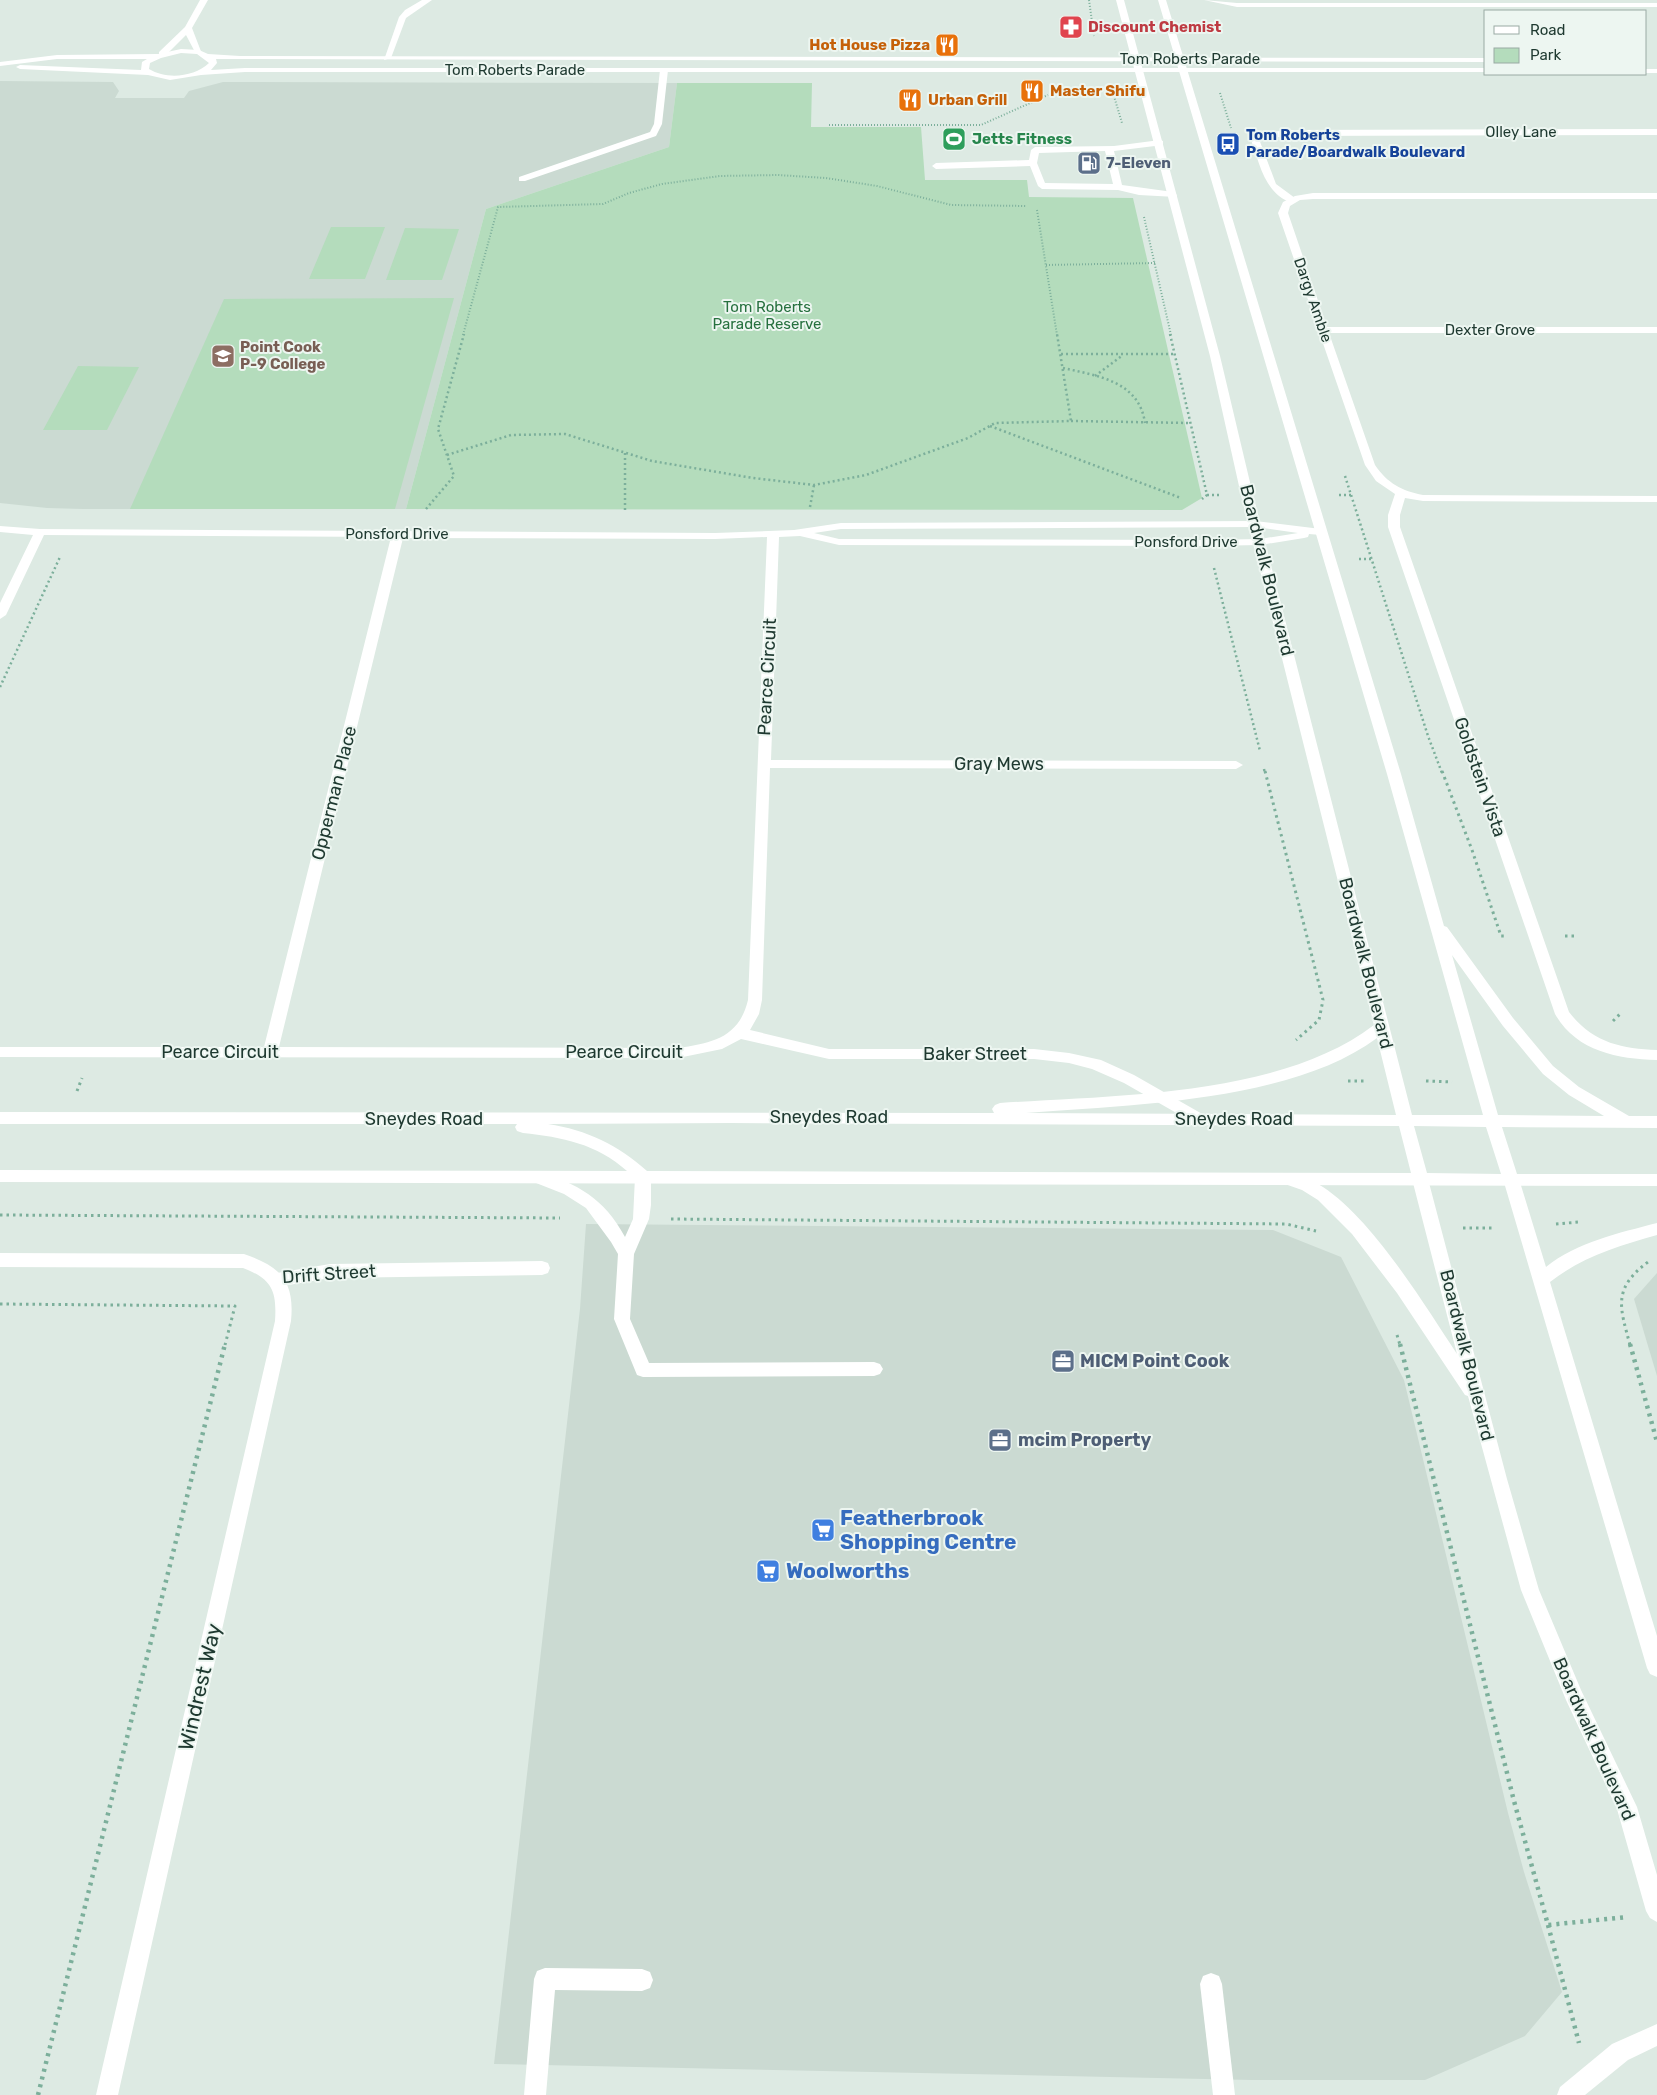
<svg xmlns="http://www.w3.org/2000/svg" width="1657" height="2095" viewBox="0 0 1657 2095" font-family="Rubik,sans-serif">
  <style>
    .built { fill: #cbdad2 }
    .green { fill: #b4dcbc }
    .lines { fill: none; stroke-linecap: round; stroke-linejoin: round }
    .path-far3 { stroke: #7caf9b; stroke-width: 2; stroke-dasharray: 1 2; stroke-linecap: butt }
    .path-far2 { stroke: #7caf9b; stroke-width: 2.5; stroke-dasharray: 2 3; stroke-linecap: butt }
    .path-far1 { stroke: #7caf9b; stroke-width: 3; stroke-dasharray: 2.5 4; stroke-linecap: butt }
    .path { stroke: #7caf9b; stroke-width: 4.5; stroke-dasharray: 3 5; stroke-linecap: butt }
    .service { fill: #fff; fill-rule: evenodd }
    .minor { fill: #fff; fill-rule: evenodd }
    .tertiary { fill: #fff; fill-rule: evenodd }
    .secondary { fill: #fff; fill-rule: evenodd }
    .labels { text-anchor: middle; stroke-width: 4; stroke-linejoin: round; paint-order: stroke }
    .far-health-label { font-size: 15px; font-weight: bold; fill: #be3a42; stroke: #edf6f1; text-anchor: start }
    .far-food-label { font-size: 15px; font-weight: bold; fill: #c56008; stroke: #edf6f1; text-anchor: start }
    .far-street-label { font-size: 15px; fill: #1e3930; stroke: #edf6f1 }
    .far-transit-label { font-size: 15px; font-weight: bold; fill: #164399; stroke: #edf6f1; text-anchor: start }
    .far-leisure-label { font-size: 15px; font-weight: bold; fill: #27864d; stroke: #edf6f1; text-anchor: start }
    .far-service-label { font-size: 15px; font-weight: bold; fill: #4e5e75; stroke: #edf6f1; text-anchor: start }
    .far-park-label { font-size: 15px; fill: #27713f; stroke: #edf6f1 }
    .far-education-label { font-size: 15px; font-weight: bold; fill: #785e54; stroke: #edf6f1; text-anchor: start }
    .street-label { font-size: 18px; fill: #1e3930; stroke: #edf6f1 }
    .service-label { font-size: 18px; font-weight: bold; fill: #4e5e75; stroke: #edf6f1; text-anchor: start }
    .near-shop-label { font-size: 21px; font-weight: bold; fill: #366cbe; stroke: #edf6f1; text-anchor: start }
    .near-street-label { font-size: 21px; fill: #1e3930; stroke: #edf6f1 }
  </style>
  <rect width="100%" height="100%" fill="#ddeae3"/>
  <!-- built -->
  <g class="built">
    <path d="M 0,81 L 113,82 L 119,91 L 115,98 L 184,98 L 189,91 L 223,82 L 677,83 L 669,147 L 486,209 L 406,509 L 83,509 L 47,508 L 0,503 Z"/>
    <path d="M 586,1224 L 1273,1230 L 1341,1257 L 1404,1380 L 1508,1813 L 1524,1872 L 1562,1992 L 1525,2036 L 1425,2080 L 1252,2080 L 494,2064 L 580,1309 Z"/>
    <path d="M 1657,1273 L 1657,1376 L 1634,1299 Z"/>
  </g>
  <!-- green -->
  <g class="green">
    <path d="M 677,83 L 812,83 L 811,127 L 921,127 L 925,180 L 1027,180 L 1029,197 L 1133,198 L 1202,498 L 1182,510 L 406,509 L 486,209 L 669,147 Z"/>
    <path d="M 331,227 L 385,227 L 365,279 L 309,279 Z"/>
    <path d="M 405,228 L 459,229 L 442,280 L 386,280 Z"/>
    <path d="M 454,298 L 395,509 L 130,509 L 224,299 Z"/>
    <path d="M 78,366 L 139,367 L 107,430 L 43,430 Z"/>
  </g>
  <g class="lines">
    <!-- path-far3 -->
    <g class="path-far3">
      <path d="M 1089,0 L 1094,36"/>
      <path d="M 1113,93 L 1122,123"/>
      <path d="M 1220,93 L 1231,128"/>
      <path d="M 829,125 L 981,125 L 1048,95"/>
      <path d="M 1037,210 L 1057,335"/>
      <path d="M 1144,217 L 1171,335"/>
      <path d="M 1046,265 L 1155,263"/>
      <path d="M 463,335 L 498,207 L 603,204 L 629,193 L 662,184 L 720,176 L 778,175 L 826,178 L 877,186 L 951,205 L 1027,206"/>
    </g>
    <!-- path-far2 -->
    <g class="path-far2">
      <path d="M 1170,334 L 1207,495 L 1202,499"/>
      <path d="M 1061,354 L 1174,354"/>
      <path d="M 1063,368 C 1098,376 1139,381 1145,423"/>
      <path d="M 1095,376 L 1123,355"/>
      <path d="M 1071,421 L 1190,423"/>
      <path d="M 990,426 L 1181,498"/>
      <path d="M 625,453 L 625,511"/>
      <path d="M 447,455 L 511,435 L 565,434 L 652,461 L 753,478 L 814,485 L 866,475 L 968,438 L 995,423 L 1071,421 L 1057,334"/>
      <path d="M 1345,476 L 1428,736 L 1442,773"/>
      <path d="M 1207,495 L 1220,495"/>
      <path d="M 1339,495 L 1351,495"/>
      <path d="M 810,507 L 814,485"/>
      <path d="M 426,509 L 454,476 L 438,429 L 464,334"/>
      <path d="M 1359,559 L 1371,559"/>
      <path d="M 1214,568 L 1260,751"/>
      <path d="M 0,687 L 60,557"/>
      <path d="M 1264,769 L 1265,773"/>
    </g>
    <!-- path-far1 -->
    <g class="path-far1">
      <path d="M 1265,771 L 1323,1000 L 1319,1020 L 1296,1040"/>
      <path d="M 1442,771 L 1472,850 L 1501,936 L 1506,936"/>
      <path d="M 1565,936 L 1577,936"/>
      <path d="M 1613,1021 L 1620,1014"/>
      <path d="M 1348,1081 L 1367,1081"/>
      <path d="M 1426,1081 L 1452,1082"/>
      <path d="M 77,1091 L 82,1078"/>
      <path d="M 0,1215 L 560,1218"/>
      <path d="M 671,1219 L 1286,1224 L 1316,1231"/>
      <path d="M 1556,1224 L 1579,1222"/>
      <path d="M 1463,1228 L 1494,1228"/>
      <path d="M 0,1304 L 235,1306 L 225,1345"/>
      <path d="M 1397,1335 L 1400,1345"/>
      <path d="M 1630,1345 C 1620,1307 1612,1289 1648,1262"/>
    </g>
    <!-- path -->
    <g class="path">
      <path d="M 1400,1344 L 1514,1801 L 1548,1925 L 1627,1917"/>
      <path d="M 1630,1344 L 1657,1442"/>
      <path d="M 1548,1925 L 1579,2043"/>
      <path d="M 38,2095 L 225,1344"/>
    </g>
    <!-- service -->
    <g class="service">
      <path d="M 1204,0 L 1237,3 L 1657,3 L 1657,7 L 1237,7 Z"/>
      <path d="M 664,68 L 668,70 L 662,124 L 656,136 L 525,181 L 519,181 L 519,177 L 650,132 L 654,124 L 660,70 Z"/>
      <path d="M 1657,129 L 1657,135 L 1289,136 L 1259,139 L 1276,184 L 1295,198 L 1297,200 L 1292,203 C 1264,194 1259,161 1250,137 L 1254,134 L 1289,130 Z"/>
      <path d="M 1160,140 L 1163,141 L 1163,145 L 1114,151 L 1122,185 L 1173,192 L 1177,195 L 1176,197 L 1139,195 L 1118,190 L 1042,189 L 1038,186 L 1030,166 L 936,169 L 932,166 L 936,163 L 1029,160 L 1031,150 L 1035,147 L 1114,146 ZM 1105,151 L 1113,184 L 1045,183 L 1037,163 L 1039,153 Z"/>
      <path d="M 537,1171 C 578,1184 604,1198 625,1237 L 633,1219 L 635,1177 L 637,1173 L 643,1171 L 649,1173 L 651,1177 L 651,1205 L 649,1219 L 634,1254 L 630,1319 L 649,1363 L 874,1362 L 880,1364 L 883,1369 L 880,1374 L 874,1376 L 643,1377 L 637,1375 L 614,1319 L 618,1254 L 611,1242 L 586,1208 L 564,1194 L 531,1181 L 529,1177 L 531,1173 Z"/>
      <path d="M 542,1261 L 548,1263 L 550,1268 L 548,1273 L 542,1275 L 330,1278 L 277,1287 L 271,1285 L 269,1280 L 271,1275 L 277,1273 L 330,1264 Z"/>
      <path d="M 545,1968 L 642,1969 L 650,1972 L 653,1980 L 650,1988 L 642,1991 L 555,1990 L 546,2095 L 524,2095 L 534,1979 L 537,1971 Z"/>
      <path d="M 1211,1973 L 1219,1976 L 1222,1984 L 1235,2095 L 1213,2095 L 1200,1984 L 1203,1976 Z"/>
    </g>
    <!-- minor -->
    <g class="minor">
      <path d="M 200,0 L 208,0 L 192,28 L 202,54 L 196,54 L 186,35 L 165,56 L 159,56 L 159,52 L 185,27 Z"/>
      <path d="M 422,0 L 432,0 L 406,18 L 391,58 L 384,60 L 399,17 L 405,10 Z"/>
      <path d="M 1313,193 L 1657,193 L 1657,199 L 1313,199 L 1300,200 L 1290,206 L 1288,213 L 1327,327 L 1657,327 L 1657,333 L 1329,333 L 1375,465 C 1387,483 1402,491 1423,495 L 1657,496 L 1657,502 L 1423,501 L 1405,498 L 1400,515 L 1400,527 L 1569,1012 C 1592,1042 1621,1049 1657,1050 L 1657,1060 C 1617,1059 1576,1051 1555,1014 L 1388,527 L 1388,515 L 1395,494 L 1376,481 L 1365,465 L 1278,213 L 1283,202 L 1295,196 Z"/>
      <path d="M 1255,521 L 1321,529 L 1327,532 L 1321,535 L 1309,534 L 1308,537 L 1304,538 L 1260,545 L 1206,546 L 839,545 L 800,536 L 779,537 L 771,760 L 1236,761 L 1243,765 L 1236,769 L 770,768 L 762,1000 L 759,1014 L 750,1030 L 829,1049 L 1034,1049 L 1069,1053 L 1101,1060 L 1134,1075 L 1204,1115 L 1207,1119 L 1204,1123 L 1194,1123 L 1124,1083 L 1092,1069 L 1069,1063 L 1034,1059 L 829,1059 L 741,1039 L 722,1049 L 678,1058 L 0,1057 L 0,1047 L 264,1047 L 391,537 L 44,535 L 6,615 L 0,619 L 0,603 L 33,535 L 0,532 L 0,526 L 40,529 L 715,533 L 794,530 L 841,523 ZM 1255,527 L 1298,533 L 1260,539 L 1206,540 L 839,539 L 814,533 L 841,529 ZM 767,537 L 748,1000 C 739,1038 712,1043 678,1048 L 279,1047 L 403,538 L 715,539 Z"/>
      <path d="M 0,1253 L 244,1254 C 280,1266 295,1281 291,1321 L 118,2095 L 96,2095 L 275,1321 C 277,1291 272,1279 243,1268 L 0,1267 Z"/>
      <path d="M 1657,2024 L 1657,2046 L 1628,2060 L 1585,2095 L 1557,2095 L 1560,2087 L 1612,2044 Z"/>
    </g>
    <!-- tertiary -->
    <g class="tertiary">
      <path d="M 181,49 L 199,50 L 208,54 L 240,56 L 1486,58 L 1486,62 L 216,59 L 217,63 L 211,70 L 245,68 L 1486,68 L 1486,72 L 245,72 L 201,75 L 170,80 L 148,75 L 20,69 L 16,67 L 20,65 L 141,70 L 142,62 L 147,59 L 57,59 L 0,66 L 0,62 L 57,55 L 158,54 ZM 181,53 L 197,54 L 209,63 C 194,77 167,80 149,69 L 150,63 L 161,58 Z"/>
      <rect x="1646" y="69" width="11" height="4"/>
      <path d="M 1288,1173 C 1300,1176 1312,1180 1323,1187 C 1373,1220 1424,1304 1457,1354 L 1412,1179 L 1414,1175 L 1420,1173 L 1426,1175 L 1428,1179 L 1507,1479 L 1539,1590 L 1581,1690 L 1637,1807 L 1657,1875 L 1657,1922 L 1650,1918 L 1646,1911 L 1617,1809 L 1566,1700 L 1521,1590 L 1468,1396 L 1465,1395 L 1397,1293 L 1352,1234 L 1318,1200 L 1302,1190 L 1282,1183 L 1280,1179 L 1282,1175 Z"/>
      <path d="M 1511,1173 L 1517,1175 L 1519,1179 L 1546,1267 C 1577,1242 1619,1233 1657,1223 L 1657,1235 C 1618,1246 1582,1257 1550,1282 L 1657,1636 L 1657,1677 L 1650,1674 L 1647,1668 L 1503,1179 L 1505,1175 Z"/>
    </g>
    <!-- secondary -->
    <path class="secondary" d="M 1116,0 L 1124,0 L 1220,356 L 1253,495 L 1412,1115 L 1483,1115 L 1387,774 L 1158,0 L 1166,0 L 1401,774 L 1444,926 L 1447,927 L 1513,1018 L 1553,1066 L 1579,1087 L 1629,1116 L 1657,1116 L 1657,1128 L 1502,1127 L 1517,1174 L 1657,1174 L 1657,1186 L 0,1182 L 0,1170 L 627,1171 C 597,1144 562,1137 523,1133 L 517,1131 L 515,1127 L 517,1124 L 0,1124 L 0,1112 L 994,1113 L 992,1109 L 995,1105 L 1000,1103 C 1114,1095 1280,1097 1374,1025 L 1241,495 L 1210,356 ZM 1452,955 L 1503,1026 L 1543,1074 L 1569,1095 L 1604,1116 L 1498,1115 ZM 1377,1038 L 1396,1115 L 1026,1113 C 1130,1105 1291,1102 1377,1038 ZM 731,1123 L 1399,1126 L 1411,1173 L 647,1171 C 618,1145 587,1130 548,1124 ZM 1414,1126 L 1486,1127 L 1501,1174 L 1427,1173 Z"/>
  </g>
  <!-- icons -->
  <defs>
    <g id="pharmacy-square" transform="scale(1.25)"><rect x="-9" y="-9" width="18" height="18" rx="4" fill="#e0444e" stroke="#edf6f1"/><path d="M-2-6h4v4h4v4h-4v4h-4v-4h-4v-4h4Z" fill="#fff"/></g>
    <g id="restaurant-square" transform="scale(1.25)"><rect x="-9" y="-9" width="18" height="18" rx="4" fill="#e8710a" stroke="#edf6f1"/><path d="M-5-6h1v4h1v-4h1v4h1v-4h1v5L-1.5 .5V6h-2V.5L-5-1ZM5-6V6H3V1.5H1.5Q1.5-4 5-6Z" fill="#fff"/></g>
    <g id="stadium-square" transform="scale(1.25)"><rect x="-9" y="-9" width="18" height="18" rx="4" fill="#2e9e5b" stroke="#edf6f1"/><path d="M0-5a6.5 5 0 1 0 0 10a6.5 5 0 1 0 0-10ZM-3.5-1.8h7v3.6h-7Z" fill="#fff"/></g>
    <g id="bus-square" transform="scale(1.25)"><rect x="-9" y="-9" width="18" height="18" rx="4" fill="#1a4fb4" stroke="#edf6f1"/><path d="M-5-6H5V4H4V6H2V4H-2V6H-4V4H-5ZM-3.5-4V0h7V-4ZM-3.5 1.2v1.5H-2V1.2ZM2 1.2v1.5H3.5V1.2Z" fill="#fff"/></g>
    <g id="fuel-square" transform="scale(1.25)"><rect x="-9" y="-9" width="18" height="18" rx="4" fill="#5c6f8a" stroke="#edf6f1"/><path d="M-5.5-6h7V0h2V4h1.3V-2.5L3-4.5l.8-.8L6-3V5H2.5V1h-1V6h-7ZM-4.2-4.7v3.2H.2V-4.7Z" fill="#fff"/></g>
    <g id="school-square" transform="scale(1.25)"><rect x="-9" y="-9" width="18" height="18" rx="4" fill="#8d6e63" stroke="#edf6f1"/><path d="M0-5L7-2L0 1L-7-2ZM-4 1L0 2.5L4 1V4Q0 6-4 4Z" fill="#fff"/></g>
    <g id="office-square" transform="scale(1.25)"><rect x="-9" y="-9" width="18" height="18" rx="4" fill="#5c6f8a" stroke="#edf6f1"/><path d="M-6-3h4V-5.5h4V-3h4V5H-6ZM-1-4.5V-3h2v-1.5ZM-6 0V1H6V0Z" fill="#fff"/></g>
    <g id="supermarket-square" transform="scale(1.25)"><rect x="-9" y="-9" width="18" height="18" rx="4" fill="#3f7fe0" stroke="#edf6f1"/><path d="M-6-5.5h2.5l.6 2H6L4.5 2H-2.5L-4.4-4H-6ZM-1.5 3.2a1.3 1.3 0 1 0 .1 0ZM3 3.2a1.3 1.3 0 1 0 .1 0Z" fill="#fff"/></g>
  </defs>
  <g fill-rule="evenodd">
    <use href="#pharmacy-square" x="1071" y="27"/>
    <use href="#restaurant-square" x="947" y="45"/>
    <use href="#restaurant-square" x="1032" y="91"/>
    <use href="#restaurant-square" x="910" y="100"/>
    <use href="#stadium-square" x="954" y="139"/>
    <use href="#bus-square" x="1228" y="144"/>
    <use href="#fuel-square" x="1089" y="163"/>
    <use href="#school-square" x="223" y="356"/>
    <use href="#office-square" x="1063" y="1361"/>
    <use href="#office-square" x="1000" y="1440"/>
    <use href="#supermarket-square" x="823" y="1530"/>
    <use href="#supermarket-square" x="768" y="1571"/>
  </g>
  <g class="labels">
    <!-- far-health labels -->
    <g class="far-health-label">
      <text x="1088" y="32">Discount Chemist</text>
    </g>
    <!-- far-food labels -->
    <g class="far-food-label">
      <text x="930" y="50" text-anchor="end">Hot House Pizza</text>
      <text x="1050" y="96">Master Shifu</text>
      <text x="928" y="105">Urban Grill</text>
    </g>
    <!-- far-street labels -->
    <g class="far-street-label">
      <text x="1190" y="64">Tom Roberts Parade</text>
      <text x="515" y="75">Tom Roberts Parade</text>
      <text x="1521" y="137">Olley Lane</text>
      <text transform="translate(1313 300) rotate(71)" y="5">Dargy Amble</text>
      <text x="1490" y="335">Dexter Grove</text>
      <text x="397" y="539">Ponsford Drive</text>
      <text x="1186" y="547">Ponsford Drive</text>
    </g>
    <!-- far-transit labels -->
    <g class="far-transit-label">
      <text x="1246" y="140">Tom Roberts<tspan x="1246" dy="17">Parade/Boardwalk Boulevard</tspan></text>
    </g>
    <!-- far-leisure labels -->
    <g class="far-leisure-label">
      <text x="972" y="144">Jetts Fitness</text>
    </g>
    <!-- far-service labels -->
    <g class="far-service-label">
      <text x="1106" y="168">7-Eleven</text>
    </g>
    <!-- far-park labels -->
    <g class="far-park-label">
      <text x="767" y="312">Tom Roberts<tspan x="767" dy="17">Parade Reserve</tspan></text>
    </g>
    <!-- far-education labels -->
    <g class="far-education-label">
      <text x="240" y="352">Point Cook<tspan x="240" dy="17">P-9 College</tspan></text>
    </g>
    <!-- street labels -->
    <g class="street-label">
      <text transform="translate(1267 570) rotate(76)" y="6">Boardwalk Boulevard</text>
      <text transform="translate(767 677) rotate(-87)" y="6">Pearce Circuit</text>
      <text x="999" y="770">Gray Mews</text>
      <text transform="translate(1480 777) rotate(71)" y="6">Goldstein Vista</text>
      <text transform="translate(334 793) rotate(-76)" y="6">Opperman Place</text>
      <text transform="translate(1366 963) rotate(76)" y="6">Boardwalk Boulevard</text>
      <text x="220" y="1058">Pearce Circuit</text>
      <text x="624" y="1058">Pearce Circuit</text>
      <text x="975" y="1060">Baker Street</text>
      <text x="829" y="1123">Sneydes Road</text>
      <text x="424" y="1125">Sneydes Road</text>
      <text x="1234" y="1125">Sneydes Road</text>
      <text transform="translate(329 1274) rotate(-4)" y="6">Drift Street</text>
      <text transform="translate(1467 1355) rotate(76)" y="6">Boardwalk Boulevard</text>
      <text transform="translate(1594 1739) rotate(66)" y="6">Boardwalk Boulevard</text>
    </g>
    <!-- service labels -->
    <g class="service-label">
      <text x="1080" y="1367">MICM Point Cook</text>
      <text x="1018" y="1446">mcim Property</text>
    </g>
    <!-- near-shop labels -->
    <g class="near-shop-label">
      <text x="840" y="1525">Featherbrook<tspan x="840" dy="24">Shopping Centre</tspan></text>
      <text x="786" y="1578">Woolworths</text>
    </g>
    <!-- near-street labels -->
    <g class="near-street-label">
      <text transform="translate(200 1687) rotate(-77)" y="7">Windrest Way</text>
    </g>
  </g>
  <!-- legend -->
  <rect x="1484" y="10" width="162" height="65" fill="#edf6f1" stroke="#9aaaa4"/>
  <rect x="1494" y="26" width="25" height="8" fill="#ffffff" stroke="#9aaaa4"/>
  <text x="1530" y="35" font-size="15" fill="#1e3930">Road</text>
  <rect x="1494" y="48" width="25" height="15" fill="#b4dcbc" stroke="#9aaaa4"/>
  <text x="1530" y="60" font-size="15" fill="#1e3930">Park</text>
</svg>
